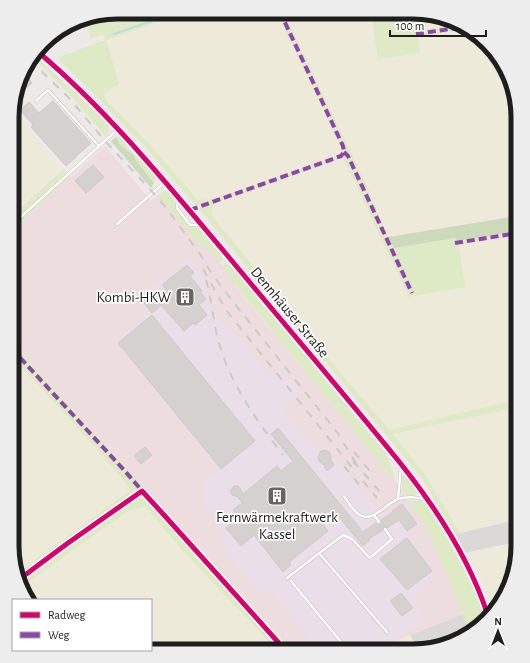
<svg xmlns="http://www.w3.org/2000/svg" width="530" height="663" viewBox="0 0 530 663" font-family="'Alegreya Sans',sans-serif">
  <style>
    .residential { fill: #dbd9d8 }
    .commercial { fill: #eeddde }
    .industrial { fill: #eadfe8 }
    .farmland { fill: #edeada }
    .grass { fill: #dee9c5 }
    .forest { fill: #ccdabc }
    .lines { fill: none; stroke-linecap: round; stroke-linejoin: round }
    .stream { stroke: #badee0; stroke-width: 2 }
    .building { fill: #d4d1cf; stroke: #cfcac8 }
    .service-casing { stroke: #c3c2c1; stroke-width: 3.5 }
    .tertiary-casing { stroke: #c3c2c1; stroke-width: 7 }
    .service { stroke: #fcfcfb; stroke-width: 2.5 }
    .tertiary { stroke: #fcfcfb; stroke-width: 6 }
    .rail { stroke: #cacac9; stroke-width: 2; stroke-dasharray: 8 8; stroke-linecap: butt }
    .quiet { stroke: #8e44ad; stroke-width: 4; stroke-dasharray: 8 4; stroke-linecap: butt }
    .cycleway-casing { stroke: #fff; stroke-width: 8 }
    .cycleway { stroke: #d6006c; stroke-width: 5 }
    .labels { text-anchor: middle; stroke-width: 3.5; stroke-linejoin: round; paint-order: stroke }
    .poi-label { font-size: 15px; fill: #1e1e1e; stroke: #fff; text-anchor: end }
    .street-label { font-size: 15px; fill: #1e1e1e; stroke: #fff }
    .rim { fill: none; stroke: #1e1e1e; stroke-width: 5 }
  </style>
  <rect width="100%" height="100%" fill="#ece9e7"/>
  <!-- residential -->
  <g class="residential">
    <path d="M 518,519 L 518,542 L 466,553 L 455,534 Z"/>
    <path d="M 463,614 L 470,632 L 465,637 L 418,651 L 410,635 Z"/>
  </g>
  <!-- commercial -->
  <path class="commercial" d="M 105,146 L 151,201 L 158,195 L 201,248 L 204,243 L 234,280 L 234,285 L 395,482 L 427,528 L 463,614 L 370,651 L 294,651 L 134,476 L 12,341 L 13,229 Z"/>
  <!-- industrial -->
  <path class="industrial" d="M 189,257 L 200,270 L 208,300 L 226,328 L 240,338 L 271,378 L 279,371 L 300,396 L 283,410 L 318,451 L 325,445 L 382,517 L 402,502 L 418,524 L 417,528 L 407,536 L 437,571 L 412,602 L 425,618 L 396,641 L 370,651 L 319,651 L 272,591 L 266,593 L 261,593 L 256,590 L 225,549 L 224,545 L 223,534 L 202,500 L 204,482 L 219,470 L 115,340 L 149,313 L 137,299 Z"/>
  <!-- farmland -->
  <g class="farmland">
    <path d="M 187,12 L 277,12 L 340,145 L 341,151 L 340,155 L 214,199 L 198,200 L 152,147 L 106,100 L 104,93 L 119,84 L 105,40 Z"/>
    <path d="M 284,13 L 404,13 L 372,18 L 418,37 L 469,29 L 471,30 L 504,65 L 518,117 L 518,216 L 388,237 L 365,182 Z"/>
    <path d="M 414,13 L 427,13 L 457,25 L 417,31 Z"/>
    <path d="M 13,112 L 63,170 L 13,215 Z"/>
    <path d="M 343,158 L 409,296 L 459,245 L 518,235 L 518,399 L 390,430 L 354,389 L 211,216 L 215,203 Z"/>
    <path d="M 12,356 L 106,459 L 131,490 L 19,572 L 12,546 Z"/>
    <path d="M 518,407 L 518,519 L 460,533 L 426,476 L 393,434 Z"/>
    <path d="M 145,506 L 182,550 L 278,651 L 110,651 L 108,650 L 151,650 L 151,600 L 28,600 L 26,598 L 23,586 L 127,512 Z"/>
    <path d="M 518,542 L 518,553 L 500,604 L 493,611 L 488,597 L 491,596 L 468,552 Z"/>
    <path d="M 410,635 L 418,651 L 370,651 Z"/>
  </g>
  <!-- grass -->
  <g class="grass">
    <path d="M 117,12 L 136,12 L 139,21 L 166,12 L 187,12 L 106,40 L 119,84 L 104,93 L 106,100 L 152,147 L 198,200 L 214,199 L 340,155 L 341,151 L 340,145 L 277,12 L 284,13 L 365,182 L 388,237 L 394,248 L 455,238 L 457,241 L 518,231 L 518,235 L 459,245 L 465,287 L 409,297 L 343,158 L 215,203 L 212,211 L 212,216 L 299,321 L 354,389 L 390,430 L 518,399 L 518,407 L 393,434 L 426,476 L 460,533 L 455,534 L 421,477 L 199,209 L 203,207 L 202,205 L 196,206 L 148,150 L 96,96 L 57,58 L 105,40 L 103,34 L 91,39 L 84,18 Z"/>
    <path d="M 404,13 L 414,13 L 417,31 L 457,25 L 469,29 L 418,37 L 420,53 L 378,59 L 372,18 Z"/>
    <path d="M 34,55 L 75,92 L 108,125 C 109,130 110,133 106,137 L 72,97 L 37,62 L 31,58 Z"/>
    <path d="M 120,136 L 125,141 L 127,147 L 154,175 L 155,179 L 154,183 L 136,161 L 134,155 L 126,150 L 119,143 L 118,140 L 116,137 Z"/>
    <path d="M 63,170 L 70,177 L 13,229 L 13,215 Z"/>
    <path d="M 162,192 L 168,192 L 170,193 L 174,198 L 175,209 L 189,226 L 200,228 L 222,254 L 222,260 L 220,263 L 204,244 L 201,248 L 158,196 Z"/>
    <path d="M 229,263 L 386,454 L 394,476 L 395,482 L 234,284 L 234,280 L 222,267 L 225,264 Z"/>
    <path d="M 12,341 L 134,476 L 294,651 L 278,651 L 182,550 L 145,506 L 127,512 L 23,586 L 19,572 L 131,490 L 106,459 L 12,356 Z"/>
    <path d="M 404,475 L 406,475 L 416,489 L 417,492 L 414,496 L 405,495 L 402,490 L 402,476 Z"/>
    <path d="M 408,501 C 414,501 421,500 426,504 C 430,508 435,519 439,525 C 457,555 474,585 485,619 L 470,632 L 427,528 Z"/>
  </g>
  <!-- forest -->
  <g class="forest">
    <path d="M 116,137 L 118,140 L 119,143 L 126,150 L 134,155 L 136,161 L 154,183 L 151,188 L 111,141 Z"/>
    <path d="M 518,216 L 518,231 L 457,241 L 455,238 L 394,248 L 388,237 Z"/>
  </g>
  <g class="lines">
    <!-- stream -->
    <path class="stream" d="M 114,34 L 178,12"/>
  </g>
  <!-- building -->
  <g class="building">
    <path d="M 24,72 L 32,83 L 23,91 L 19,86 Z"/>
    <path d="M 53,101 L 91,143 L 66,166 L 31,127 L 33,125 L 20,110 L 29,102 L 39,113 Z"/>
    <path d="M 93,165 L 104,177 L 86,193 L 75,181 Z"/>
    <path d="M 187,265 L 194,273 L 190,276 L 202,291 L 200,292 L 206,299 L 199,305 L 207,315 L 195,325 L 193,323 L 184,331 L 161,305 L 152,313 L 142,300 L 148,295 L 152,300 L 166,289 L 162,285 Z"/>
    <path d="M 152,315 L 255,441 L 221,469 L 118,343 Z"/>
    <path d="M 278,428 L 363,532 L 376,523 L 378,525 L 381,524 L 382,522 L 381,520 L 393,512 L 392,511 L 402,504 L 417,524 L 407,531 L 399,520 L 387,528 L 385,526 L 383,527 L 383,530 L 369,539 L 370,540 L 363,546 L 335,512 L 322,523 L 328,531 L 289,562 L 291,565 L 283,572 L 254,535 L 241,546 L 226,528 L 239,517 L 233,510 L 242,503 L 238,497 L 232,495 L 230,491 L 234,486 L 238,486 L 240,488 L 243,494 L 277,466 L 281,471 L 293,461 L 271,434 Z"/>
    <path d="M 145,447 L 152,455 L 141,464 L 134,456 Z"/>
    <path d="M 323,450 L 328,451 L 330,453 L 331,456 L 331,460 L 334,465 L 327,471 L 324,467 L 325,466 L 320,462 L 318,458 L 320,452 Z"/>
    <path d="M 407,538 L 432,571 L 407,590 L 380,559 Z"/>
    <path d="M 401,593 L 413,608 L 402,616 L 390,601 Z"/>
  </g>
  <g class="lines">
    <!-- service casing -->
    <g class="service-casing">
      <g id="service">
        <path d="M 36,101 L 48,90 L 99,146"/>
        <path d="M 178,198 L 177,208 L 190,225 L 200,225"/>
        <path d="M 13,224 L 118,129"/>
        <path d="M 117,224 L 165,182"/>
        <path d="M 344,496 C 348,502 353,511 360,515 C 372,523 387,503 398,499 C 406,496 418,497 426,500"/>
        <path d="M 398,499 L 401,466"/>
        <path d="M 374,515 L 379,522"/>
        <path d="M 319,553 L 387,632"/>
        <path d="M 287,578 L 343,535 L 352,539 L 370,558 L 392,539 L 385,529"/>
        <path d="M 291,581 L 346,648"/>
      </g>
    </g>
    <!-- tertiary casing -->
    <g class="tertiary-casing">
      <path id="tertiary" d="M 37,51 C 108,111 167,184 227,255 C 285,325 344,394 401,464 C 436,508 471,562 488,616"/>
    </g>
    <!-- service -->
    <use href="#service" class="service"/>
    <!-- tertiary -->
    <use href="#tertiary" class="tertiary"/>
    <!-- rail -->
    <g class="rail">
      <path d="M 30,60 L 69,98 L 105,141 L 149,188 L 167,209 L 200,254 L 212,274 L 234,303 L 337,432 L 357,465"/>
      <path d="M 203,269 L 226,310 L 354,470"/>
      <path d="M 206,280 C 212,300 213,323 219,343 C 231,385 257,421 283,455"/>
      <path d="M 354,452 L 374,476"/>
      <path d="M 353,461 L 382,494"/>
      <path d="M 344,466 L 364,491"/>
      <path d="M 363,481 L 377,498"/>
    </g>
    <!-- quiet -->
    <g class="quiet">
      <path d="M 416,34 L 464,27"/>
      <path d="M 344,152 L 348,156 L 412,293"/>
      <path d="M 190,210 L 341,156 L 344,152 L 343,146 L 280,12"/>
      <path d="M 455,243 L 518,233"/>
      <path d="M 12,349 L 124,470 L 144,493"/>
    </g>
    <!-- cycleway casing -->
    <g class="cycleway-casing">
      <g id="cycleway">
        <path d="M 37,51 C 108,111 167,184 227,255 C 285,325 344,394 401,464 C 436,508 471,562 488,616"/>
        <path d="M 21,578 L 68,543 L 142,491 L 164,515 L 286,651"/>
      </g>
    </g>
    <!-- cycleway -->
    <use href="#cycleway" class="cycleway"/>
  </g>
  <!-- icons -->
  <defs>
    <g id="building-square" transform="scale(1)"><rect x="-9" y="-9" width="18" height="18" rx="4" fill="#666564" stroke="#fff"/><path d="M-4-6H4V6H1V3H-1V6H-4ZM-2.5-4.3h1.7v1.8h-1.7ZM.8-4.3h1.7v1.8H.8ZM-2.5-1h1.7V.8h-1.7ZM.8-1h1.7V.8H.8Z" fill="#fff"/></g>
  </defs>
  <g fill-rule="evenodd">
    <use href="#building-square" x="185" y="297"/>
    <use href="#building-square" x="277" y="496"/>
  </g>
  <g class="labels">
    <!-- poi labels -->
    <g class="poi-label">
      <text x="171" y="302">Kombi-HKW</text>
      <text x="277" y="522" text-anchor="middle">Fernwärmekraftwerk<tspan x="277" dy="17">Kassel</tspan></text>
    </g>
    <!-- street labels -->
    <g class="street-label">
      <text transform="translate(290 312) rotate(50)" y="5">Dennhäuser Straße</text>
    </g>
  </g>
  <!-- crop -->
  <path d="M0 0H530V663H0ZM117 19H413A98 98 0 0 1 511 117V546A98 98 0 0 1 413 644H117A98 98 0 0 1 19 546V117A98 98 0 0 1 117 19Z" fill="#ededed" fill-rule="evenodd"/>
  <path class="rim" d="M117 19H413A98 98 0 0 1 511 117V546A98 98 0 0 1 413 644H117A98 98 0 0 1 19 546V117A98 98 0 0 1 117 19Z"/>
  <!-- legend -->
  <rect x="12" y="599" width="140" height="52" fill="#ffffff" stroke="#a5a5a5"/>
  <rect x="20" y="612" width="20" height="6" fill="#d6006c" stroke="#a5a5a5"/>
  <text x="48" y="619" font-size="12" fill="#1e1e1e">Radweg</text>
  <rect x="20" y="632" width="20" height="6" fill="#8e44ad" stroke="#a5a5a5"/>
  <text x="48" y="639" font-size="12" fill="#1e1e1e">Weg</text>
  <!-- north arrow -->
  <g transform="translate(498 631)" stroke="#ffffff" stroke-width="3" paint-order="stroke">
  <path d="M0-3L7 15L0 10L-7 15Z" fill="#1e1e1e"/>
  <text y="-6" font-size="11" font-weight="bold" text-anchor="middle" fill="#1e1e1e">N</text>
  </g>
  <!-- scale -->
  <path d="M390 30v6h96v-6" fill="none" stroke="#1e1e1e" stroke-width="2"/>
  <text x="396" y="30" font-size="12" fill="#1e1e1e" stroke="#ffffff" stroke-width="3" paint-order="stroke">100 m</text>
</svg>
